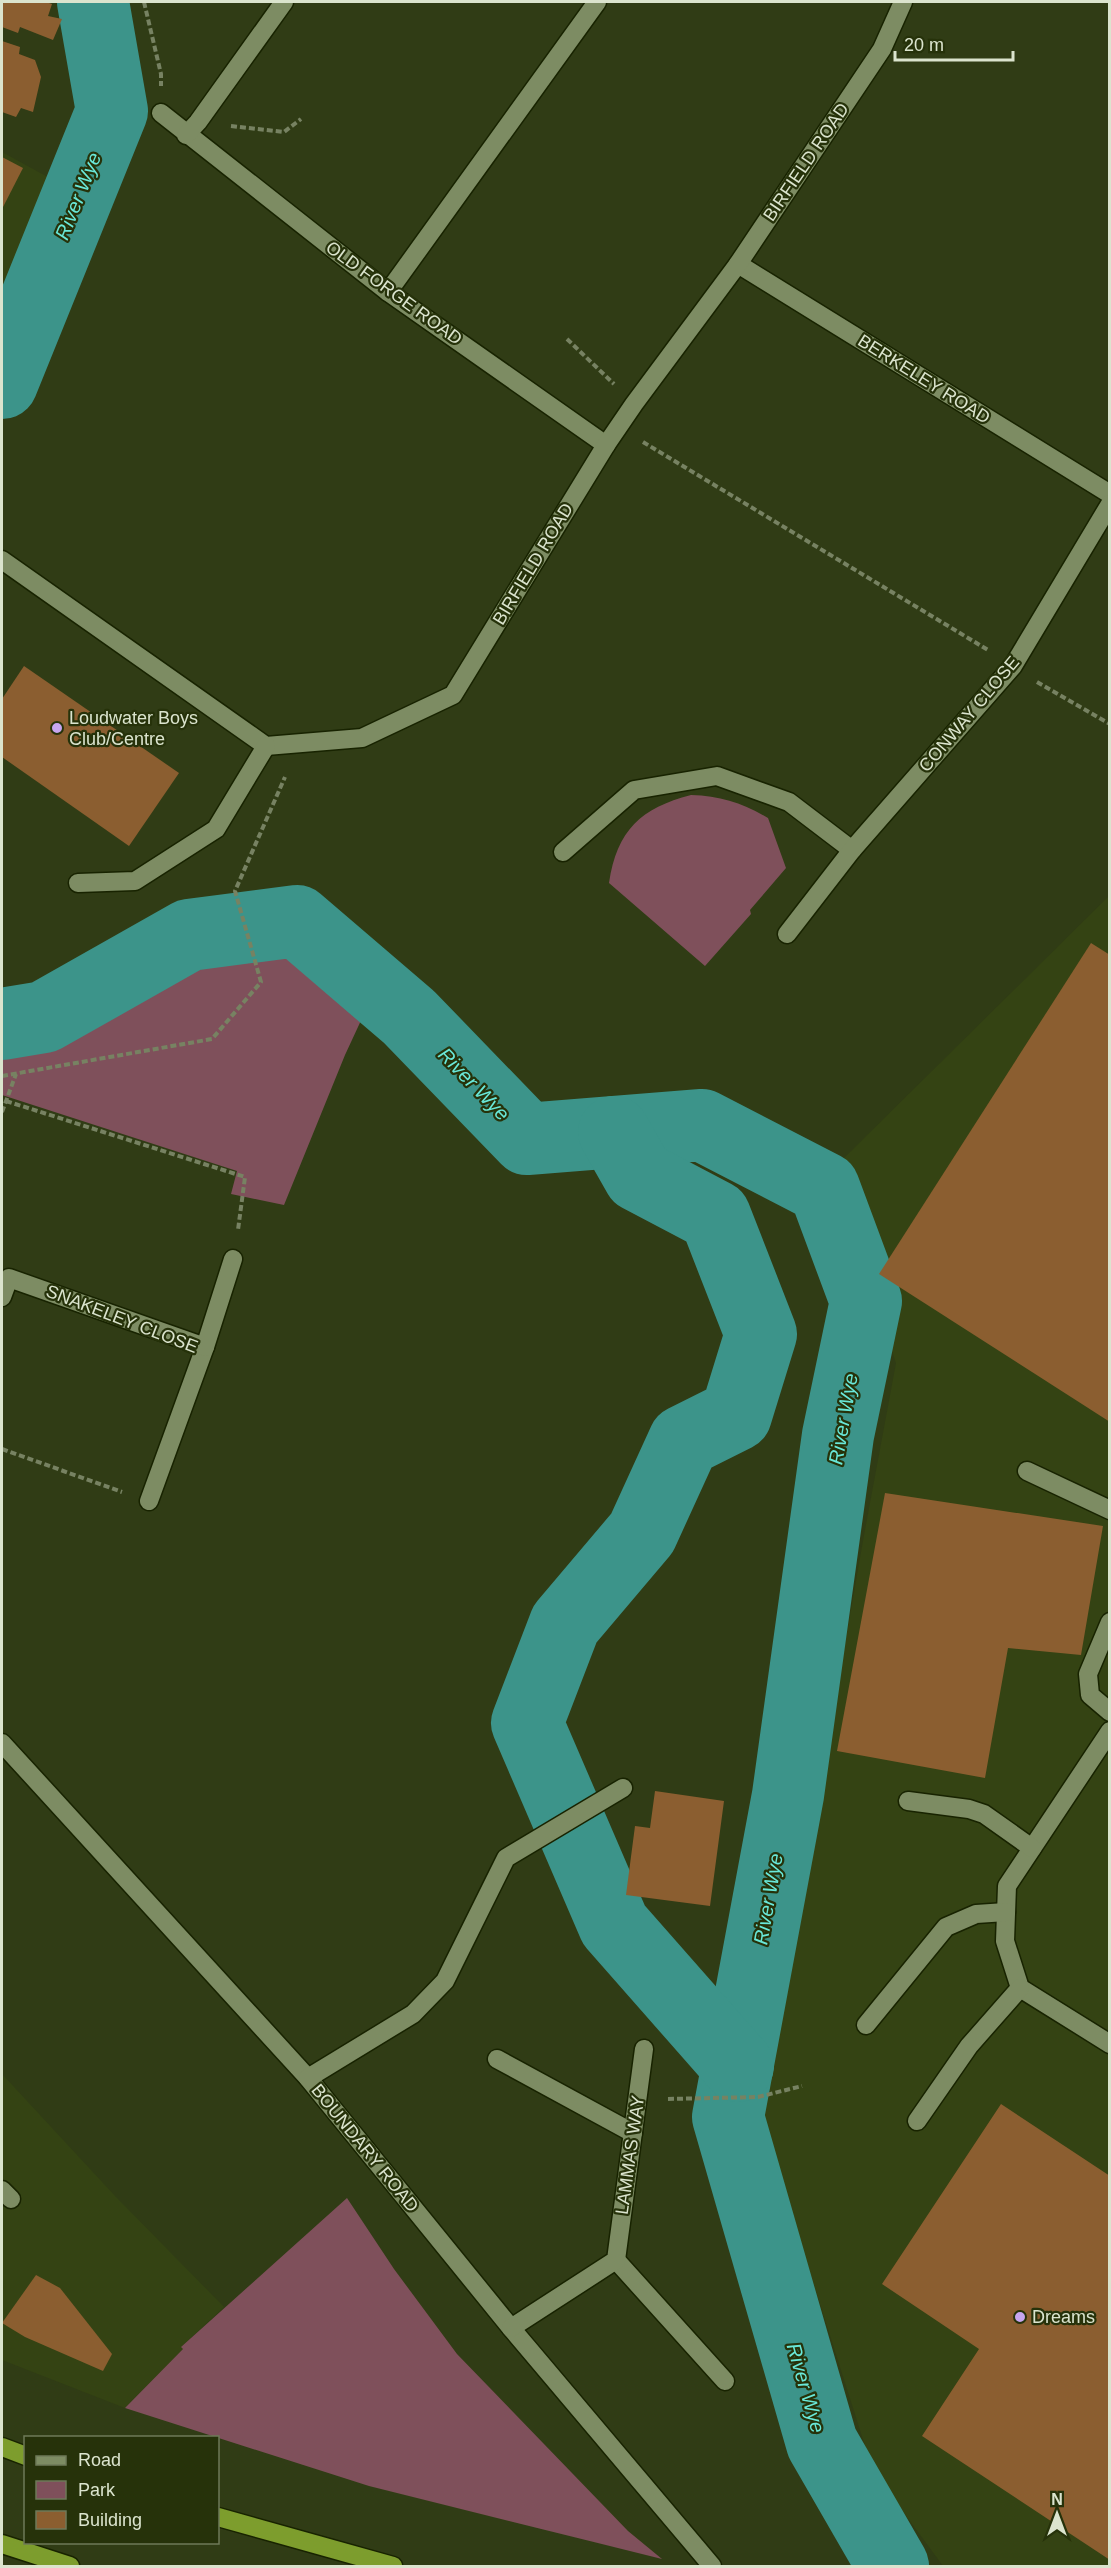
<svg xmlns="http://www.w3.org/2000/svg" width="1111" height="2568" viewBox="0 0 1111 2568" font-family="Arial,sans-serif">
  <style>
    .built { fill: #344313 }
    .green { fill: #7f505b }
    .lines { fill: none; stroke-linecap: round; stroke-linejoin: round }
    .river { stroke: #3c948a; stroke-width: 72 }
    .building { fill: #8b5e30 }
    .minor-casing { stroke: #182300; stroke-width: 21 }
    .highway-casing { stroke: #182300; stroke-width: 21 }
    .path { stroke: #778262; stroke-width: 4; stroke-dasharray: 6 3; stroke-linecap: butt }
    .minor { stroke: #7d8c63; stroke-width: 18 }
    .highway { stroke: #7d9d2d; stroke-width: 18 }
    .poi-dot { fill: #c7a6f0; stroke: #26320a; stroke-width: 2 }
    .labels { text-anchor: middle; stroke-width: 4.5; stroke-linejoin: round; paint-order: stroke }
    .street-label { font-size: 18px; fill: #dbe4ce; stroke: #26320a }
    .poi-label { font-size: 18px; fill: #dbe4ce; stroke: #26320a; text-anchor: start }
    .water-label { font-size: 20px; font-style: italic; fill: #69e8d9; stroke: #26320a }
  </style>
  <rect width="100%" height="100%" fill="#303c15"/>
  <!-- built -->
  <g class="built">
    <path d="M 2,152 L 66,187 L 14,322 L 2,315 Z"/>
    <path d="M 1109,896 L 1109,2566 L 943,2566 L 873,2471 L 762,2121 L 864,1535 L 896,1363 L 873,1294 L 824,1182 L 842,1160 Z"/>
    <path d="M 2,2074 L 115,2196 L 224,2307 L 181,2347 L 183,2349 L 125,2408 L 2,2360 Z"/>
  </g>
  <!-- green -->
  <g class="green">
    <path d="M 691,795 C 721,796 743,803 768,818 L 786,868 L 750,910 L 751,914 L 705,966 L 609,883 C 617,830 641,808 691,795 Z"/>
    <path d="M 258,912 L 269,914 L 357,962 L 364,1014 L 345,1055 L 284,1205 L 231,1194 L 237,1171 L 2,1095 L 2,1027 C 57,1015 104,986 153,958 C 186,940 221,919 258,912 Z"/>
    <path d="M 347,2198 L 394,2269 L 457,2354 L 628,2531 L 662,2559 L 369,2486 L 125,2408 L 183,2349 L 181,2347 Z"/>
  </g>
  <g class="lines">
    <!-- river -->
    <g class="river">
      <path d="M 2,383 L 112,111 L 93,2"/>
      <path d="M 2,1024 L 44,1017 L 189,935 L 297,921 L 409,1017 L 527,1139 L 702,1125 L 824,1188 L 866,1301 L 838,1435 L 788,1795 L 728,2117 L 822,2443 L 893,2566"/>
      <path d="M 614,1132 L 639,1176 L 715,1216 L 761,1334 L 736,1415 L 684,1441 L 642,1533 L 565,1624 L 527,1723 L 614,1925 L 738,2066"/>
    </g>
  </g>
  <!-- building -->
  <g class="building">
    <path d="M 2,2 L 46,2 L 52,4 L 48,16 L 62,19 L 53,40 L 20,27 L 18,33 L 2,27 Z"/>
    <path d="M 2,41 L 20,47 L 19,54 L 35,60 L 41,77 L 33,112 L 21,108 L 16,117 L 2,112 Z"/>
    <path d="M 2,157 L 23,168 L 2,209 Z"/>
    <path d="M 24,666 L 179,773 L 129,846 L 2,757 L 2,699 Z"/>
    <path d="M 1091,943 L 1110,955 L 1110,1422 L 879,1274 Z"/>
    <path d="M 885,1493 L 1103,1526 L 1081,1655 L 1008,1648 L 985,1778 L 837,1751 Z"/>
    <path d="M 655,1791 L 724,1801 L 710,1906 L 626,1895 L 635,1826 L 650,1828 Z"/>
    <path d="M 1001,2104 L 1110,2176 L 1110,2560 L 922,2436 L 979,2349 L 882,2284 Z"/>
    <path d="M 36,2275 L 60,2288 L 112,2354 L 103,2371 L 25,2337 L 2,2323 Z"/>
  </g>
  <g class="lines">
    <!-- minor casing -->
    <g class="minor-casing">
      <g id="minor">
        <path d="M 161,113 L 388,292 L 606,445"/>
        <path d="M 186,135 L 198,122 L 284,2"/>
        <path d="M 738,264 L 1110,494"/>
        <path d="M 388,292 L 597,2"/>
        <path d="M 2,560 L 266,746 L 362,738 L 453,695 L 606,445 L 634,404 L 738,264 L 882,49 L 903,2"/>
        <path d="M 563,852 L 634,790 L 717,776 L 789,802 L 852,850"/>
        <path d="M 78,883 L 135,881 L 216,829 L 266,746"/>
        <path d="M 787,934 L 852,850 L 1013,666 L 1110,504"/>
        <path d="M 2,1297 L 9,1278 L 205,1347 L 149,1501"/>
        <path d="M 205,1347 L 233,1259"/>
        <path d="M 1027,1471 L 1110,1510"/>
        <path d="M 1110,1622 L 1088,1674 L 1090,1695 L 1110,1712"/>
        <path d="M 1110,1731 L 1007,1886 L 1005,1941 L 1020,1988 L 1110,2044"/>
        <path d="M 2,1743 L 308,2078 L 511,2328 L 712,2566"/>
        <path d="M 908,1801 L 969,1809 L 984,1814 L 1032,1848"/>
        <path d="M 866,2025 L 946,1927 L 976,1914 L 1006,1912"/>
        <path d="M 497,2059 L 633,2133"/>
        <path d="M 308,2078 L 413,2014 L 445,1981 L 506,1858 L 623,1788"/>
        <path d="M 917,2121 L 969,2046 L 1020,1988"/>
        <path d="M 2,2190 L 11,2199"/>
        <path d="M 616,2260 L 725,2381"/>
        <path d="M 511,2328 L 616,2260 L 644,2049"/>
      </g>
    </g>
    <!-- highway casing -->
    <g class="highway-casing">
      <g id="highway">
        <path d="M 2,2447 L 26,2456"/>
        <path d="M 218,2517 L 393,2566"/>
        <path d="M 2,2544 L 70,2566"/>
      </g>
    </g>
    <!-- path -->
    <g class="path">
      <path d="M 144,2 L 161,74 L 161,86"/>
      <path d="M 231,126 L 284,132 L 301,119"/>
      <path d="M 567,339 L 614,384"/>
      <path d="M 643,442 L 988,650"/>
      <path d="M 1037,682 L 1110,724"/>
      <path d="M 2,1076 L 212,1039 L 261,982 L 235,891 L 285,777"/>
      <path d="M 6,1101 L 245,1177 L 238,1230"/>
      <path d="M 2,1112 L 16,1074"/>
      <path d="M 2,1449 L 122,1492"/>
      <path d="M 668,2099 L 758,2097 L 802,2086"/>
    </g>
    <!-- minor -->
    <use href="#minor" class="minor"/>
    <!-- highway -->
    <use href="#highway" class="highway"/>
  </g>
  <!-- markers -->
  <g class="poi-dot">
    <circle cx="57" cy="728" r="6"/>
    <circle cx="1020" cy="2317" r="6"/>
  </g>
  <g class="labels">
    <!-- street labels -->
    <g class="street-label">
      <text transform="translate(806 162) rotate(-56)" y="6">BIRFIELD ROAD</text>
      <text transform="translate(394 293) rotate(36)" y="6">OLD FORGE ROAD</text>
      <text transform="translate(924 379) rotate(32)" y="6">BERKELEY ROAD</text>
      <text transform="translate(533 564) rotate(-59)" y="6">BIRFIELD ROAD</text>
      <text transform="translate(969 714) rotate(-50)" y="6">CONWAY CLOSE</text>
      <text transform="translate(122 1319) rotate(21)" y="6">SNAKELEY CLOSE</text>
      <text transform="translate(365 2148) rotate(51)" y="6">BOUNDARY ROAD</text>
      <text transform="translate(630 2155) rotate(-82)" y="6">LAMMAS WAY</text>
    </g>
    <!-- poi labels -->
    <g class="poi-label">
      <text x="69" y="724">Loudwater Boys<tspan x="69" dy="21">Club/Centre</tspan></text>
      <text x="1032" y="2323">Dreams</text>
    </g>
    <!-- water labels -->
    <g class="water-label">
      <text transform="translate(78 196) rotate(-68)" y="7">River Wye</text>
      <text transform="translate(474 1084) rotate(46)" y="7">River Wye</text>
      <text transform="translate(843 1419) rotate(-80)" y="7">River Wye</text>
      <text transform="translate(768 1899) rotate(-80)" y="7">River Wye</text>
      <text transform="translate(806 2388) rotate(74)" y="7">River Wye</text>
    </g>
  </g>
  <!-- border -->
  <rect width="1111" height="2568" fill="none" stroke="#dbe4ce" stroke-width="6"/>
  <!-- legend -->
  <rect x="24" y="2436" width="195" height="108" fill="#26320a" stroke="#6e7958" stroke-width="1.5"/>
  <rect x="36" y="2456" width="30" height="9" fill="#7d8c63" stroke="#6e7958" stroke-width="1.5"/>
  <text x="78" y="2466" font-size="18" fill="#dbe4ce">Road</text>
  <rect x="36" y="2481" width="30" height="18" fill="#7f505b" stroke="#6e7958" stroke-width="1.5"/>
  <text x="78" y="2496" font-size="18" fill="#dbe4ce">Park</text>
  <rect x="36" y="2511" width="30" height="18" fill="#8b5e30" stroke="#6e7958" stroke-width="1.5"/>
  <text x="78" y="2526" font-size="18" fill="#dbe4ce">Building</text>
  <!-- north arrow -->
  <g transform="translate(1057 2514)" stroke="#26320a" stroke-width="4.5" paint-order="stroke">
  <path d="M0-4.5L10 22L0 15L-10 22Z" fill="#dbe4ce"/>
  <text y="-9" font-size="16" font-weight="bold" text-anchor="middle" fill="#dbe4ce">N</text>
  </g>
  <!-- scale -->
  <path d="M895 51v9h118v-9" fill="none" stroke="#dbe4ce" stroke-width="3"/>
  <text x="904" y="51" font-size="18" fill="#dbe4ce" stroke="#26320a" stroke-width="4.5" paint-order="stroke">20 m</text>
</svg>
